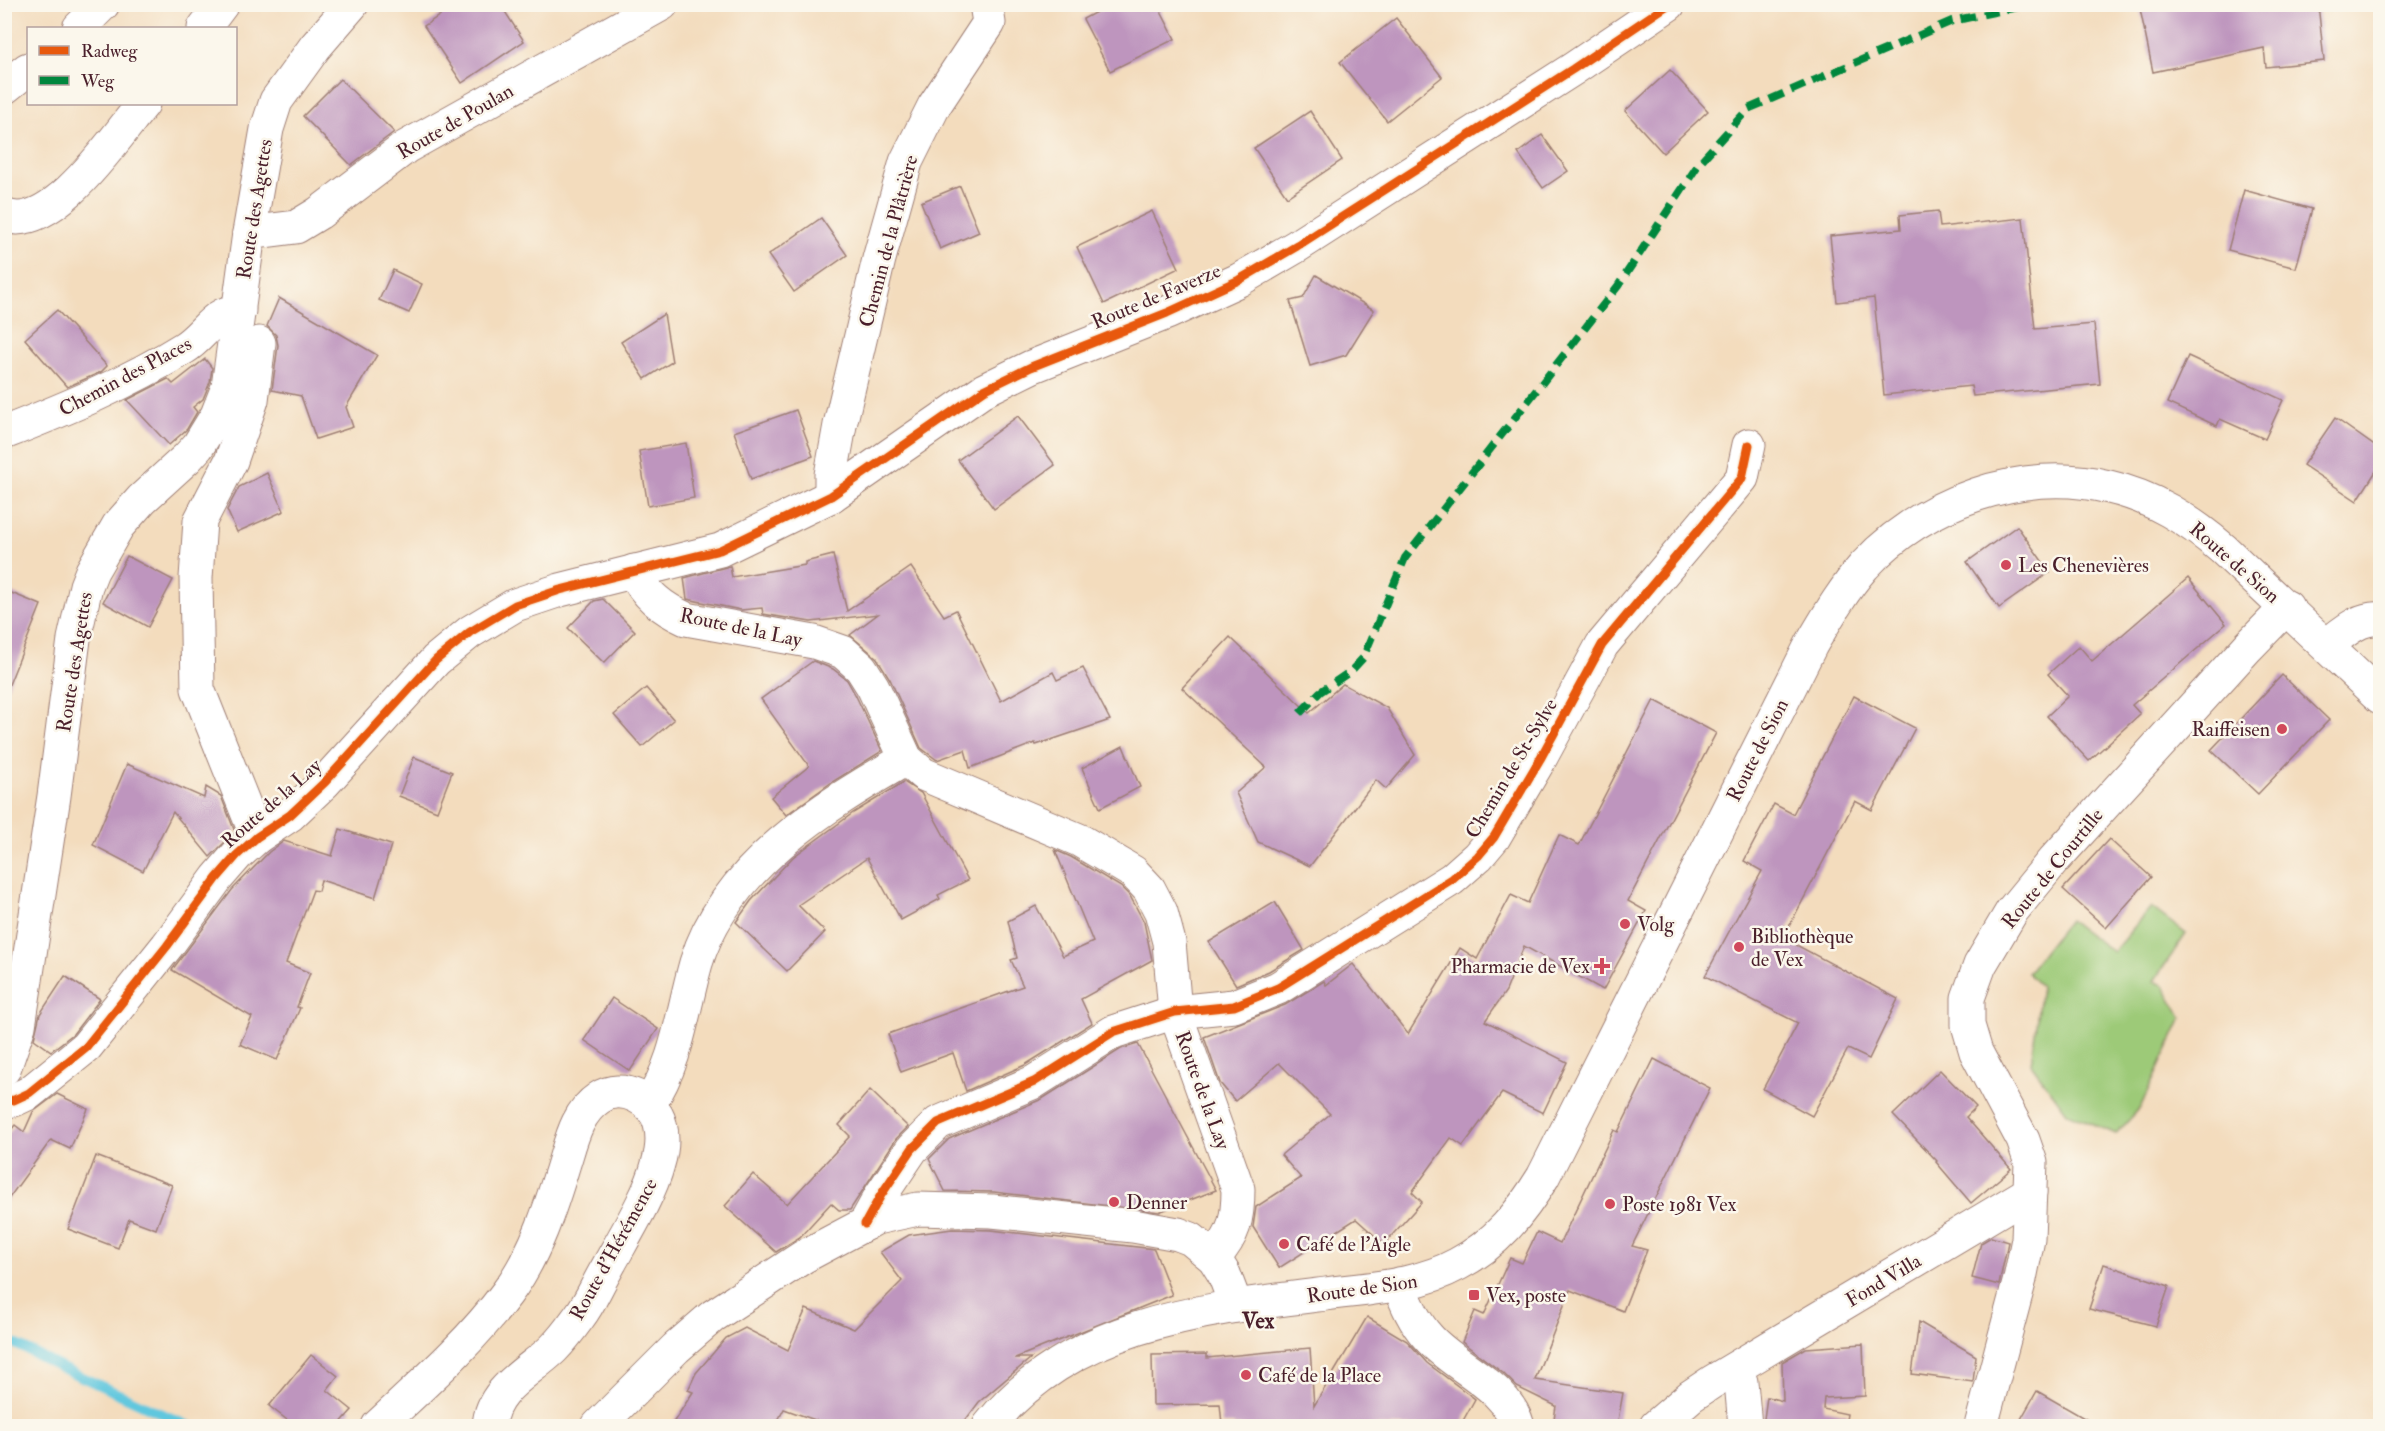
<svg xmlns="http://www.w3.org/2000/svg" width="2385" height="1431" viewBox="0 0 2385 1431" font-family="'IM FELL Double Pica',serif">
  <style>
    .green { fill: #9dca78; stroke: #747452; stroke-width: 1.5 }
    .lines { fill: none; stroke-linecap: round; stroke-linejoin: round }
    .stream { stroke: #61c7de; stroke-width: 10 }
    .building { fill: #be95be }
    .minor-casing { stroke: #9e7e74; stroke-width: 35 }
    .major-casing { stroke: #9e7e74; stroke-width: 35 }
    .minor { stroke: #fff; stroke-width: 33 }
    .major { stroke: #fff; stroke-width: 33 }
    .quiet { stroke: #00873e; stroke-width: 8; stroke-dasharray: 15 8; stroke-linecap: butt }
    .cycleway-casing { stroke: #fbf7ec; stroke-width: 13 }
    .cycleway { stroke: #e8590c; stroke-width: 9 }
    .poi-dot { fill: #d1495b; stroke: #fbf7ec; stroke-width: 2 }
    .labels { text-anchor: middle; stroke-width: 5; stroke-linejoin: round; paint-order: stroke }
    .street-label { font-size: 20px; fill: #4a1f2b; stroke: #fbf7ec }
    .poi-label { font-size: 20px; fill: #4a1f2b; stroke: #fbf7ec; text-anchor: start }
    .quarter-label { font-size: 22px; font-weight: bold; fill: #4a1f2b; stroke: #fbf7ec }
  </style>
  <rect width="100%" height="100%" fill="#fbf7ec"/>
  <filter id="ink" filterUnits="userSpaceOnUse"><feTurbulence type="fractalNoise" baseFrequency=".0167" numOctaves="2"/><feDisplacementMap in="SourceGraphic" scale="12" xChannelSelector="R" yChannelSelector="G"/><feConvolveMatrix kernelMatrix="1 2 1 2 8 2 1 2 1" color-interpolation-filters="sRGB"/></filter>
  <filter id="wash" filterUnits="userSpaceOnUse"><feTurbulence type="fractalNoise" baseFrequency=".008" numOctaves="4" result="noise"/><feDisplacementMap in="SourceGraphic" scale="24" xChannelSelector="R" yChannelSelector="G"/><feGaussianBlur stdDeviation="1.35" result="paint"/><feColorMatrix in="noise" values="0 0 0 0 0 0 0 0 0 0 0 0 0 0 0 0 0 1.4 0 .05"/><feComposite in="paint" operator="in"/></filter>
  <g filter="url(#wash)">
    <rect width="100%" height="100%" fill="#f3dcbd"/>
    <!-- green -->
    <path class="green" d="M 2151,907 L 2186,934 L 2154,981 L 2163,985 L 2182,1018 L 2140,1108 L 2116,1134 L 2067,1113 L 2031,1064 L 2041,986 L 2027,973 L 2069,920 L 2113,952 Z"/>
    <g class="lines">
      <!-- stream -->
      <path class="stream" d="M 4,1338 L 62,1368 L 189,1426"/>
    </g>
    <g id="blocks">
      <!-- building -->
      <g class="building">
        <path d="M 457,4 L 500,4 L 524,41 L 462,83 L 424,26 Z"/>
        <path d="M 1111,4 L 1157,4 L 1175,39 L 1110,71 L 1083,19 Z"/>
        <path d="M 2139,4 L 2318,4 L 2324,61 L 2266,67 L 2264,48 L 2153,72 Z"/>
        <path d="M 1396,18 L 1442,77 L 1387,121 L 1340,62 Z"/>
        <path d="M 1670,70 L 1708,111 L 1663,153 L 1625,111 Z"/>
        <path d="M 340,79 L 394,132 L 351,165 L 303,116 Z"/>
        <path d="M 1310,111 L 1342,160 L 1287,197 L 1254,148 Z"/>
        <path d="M 1542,135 L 1568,171 L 1543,188 L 1518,153 Z"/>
        <path d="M 960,186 L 979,232 L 940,249 L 921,202 Z"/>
        <path d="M 2244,190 L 2312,209 L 2296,268 L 2228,250 Z"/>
        <path d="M 1152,211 L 1179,268 L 1104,304 L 1077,247 Z"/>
        <path d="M 1938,211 L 1940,227 L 2023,218 L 2035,329 L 2094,324 L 2100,384 L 1973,396 L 1971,386 L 1884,395 L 1874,298 L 1837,302 L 1830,236 L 1901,229 L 1900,215 Z"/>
        <path d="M 821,218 L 847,255 L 794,292 L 768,255 Z"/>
        <path d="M 393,270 L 422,284 L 409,313 L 379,300 Z"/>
        <path d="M 1316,275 L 1374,310 L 1346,355 L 1310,366 L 1290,301 L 1303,298 Z"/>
        <path d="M 279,298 L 377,355 L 346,407 L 353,427 L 316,439 L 301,396 L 272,390 L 278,345 L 276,335 L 267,326 Z"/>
        <path d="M 57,310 L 107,366 L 101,372 L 67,387 L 25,339 Z"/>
        <path d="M 664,314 L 672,362 L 645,379 L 621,342 Z"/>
        <path d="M 2188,356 L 2283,400 L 2265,439 L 2220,419 L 2217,426 L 2167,403 Z"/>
        <path d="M 205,359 L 212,368 L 210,382 L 203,399 L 193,407 L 197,412 L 187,429 L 169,445 L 127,400 L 168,379 L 173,384 Z"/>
        <path d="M 796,410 L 813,456 L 751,479 L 734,432 Z"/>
        <path d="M 1018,416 L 1055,465 L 994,509 L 958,460 Z"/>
        <path d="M 2335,418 L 2380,450 L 2380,465 L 2357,501 L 2303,465 Z"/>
        <path d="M 686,443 L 694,498 L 648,506 L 639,451 Z"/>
        <path d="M 267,473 L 284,511 L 237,532 L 227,510 L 239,487 Z"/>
        <path d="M 2017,526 L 2050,572 L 1999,608 L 1967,562 Z"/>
        <path d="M 833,555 L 847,611 L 911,567 L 944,616 L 956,610 L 1001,701 L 1053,672 L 1057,680 L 1083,668 L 1110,720 L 1036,745 L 1035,743 L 970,768 L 965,750 L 937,760 L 921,748 L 890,679 L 877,658 L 850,635 L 878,614 L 811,622 L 763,614 L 762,608 L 741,610 L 687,599 L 684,578 L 730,566 L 732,577 L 805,565 L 805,562 Z"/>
        <path d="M 127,556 L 173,580 L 148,627 L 103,602 Z"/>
        <path d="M 2188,578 L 2226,624 L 2132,705 L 2140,714 L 2089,761 L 2047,716 L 2068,696 L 2048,674 L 2079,646 L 2092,661 Z"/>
        <path d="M 4,590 L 41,605 L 6,692 L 4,692 Z"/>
        <path d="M 603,599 L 635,631 L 604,663 L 568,628 L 594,601 Z"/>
        <path d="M 1230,637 L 1309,713 L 1343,684 L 1387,708 L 1415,755 L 1386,789 L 1376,780 L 1310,866 L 1258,842 L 1236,793 L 1266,767 L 1182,688 Z"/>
        <path d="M 813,661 L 833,669 L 847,680 L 856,696 L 882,751 L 832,782 L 786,815 L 771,797 L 809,766 L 761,699 Z"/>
        <path d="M 2282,675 L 2329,720 L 2258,794 L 2211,750 Z"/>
        <path d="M 646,688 L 674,720 L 642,747 L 614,715 Z"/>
        <path d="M 1854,696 L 1915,728 L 1872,810 L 1855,801 L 1783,938 L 1898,999 L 1869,1059 L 1848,1049 L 1812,1116 L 1763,1089 L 1798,1023 L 1705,976 L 1762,871 L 1744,861 L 1774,804 L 1793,814 Z"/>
        <path d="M 1654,700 L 1716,733 L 1628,901 L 1646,911 L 1603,990 L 1524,946 L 1506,991 L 1485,1021 L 1567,1062 L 1543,1113 L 1502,1093 L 1463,1146 L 1451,1138 L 1412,1192 L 1422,1202 L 1384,1244 L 1356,1219 L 1279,1268 L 1253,1227 L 1256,1207 L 1301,1178 L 1281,1155 L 1330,1114 L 1279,1063 L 1235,1101 L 1220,1083 L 1204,1037 L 1285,1005 L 1324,981 L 1326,985 L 1353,964 L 1408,1034 L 1460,948 L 1477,959 L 1511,895 L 1528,903 L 1559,835 L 1579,845 Z"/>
        <path d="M 1123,746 L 1140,787 L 1100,808 L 1082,768 Z"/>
        <path d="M 414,757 L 452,772 L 437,811 L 399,796 Z"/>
        <path d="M 127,764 L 204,798 L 206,787 L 221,796 L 235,832 L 210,857 L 173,812 L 143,871 L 93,845 Z"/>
        <path d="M 904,782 L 921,793 L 968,880 L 938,895 L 940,899 L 901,920 L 867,858 L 798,905 L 825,932 L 787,971 L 736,922 L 751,901 L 793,857 L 853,813 Z"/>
        <path d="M 340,829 L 391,845 L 375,898 L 321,880 L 318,891 L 313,890 L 286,963 L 310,973 L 297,1007 L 300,1008 L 277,1060 L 240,1044 L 252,1017 L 172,970 L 232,890 L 269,852 L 284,841 L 332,856 Z"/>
        <path d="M 2109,839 L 2151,877 L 2106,928 L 2063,889 Z"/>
        <path d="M 1055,850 L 1071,857 L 1121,887 L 1130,896 L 1144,922 L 1152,960 L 1081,999 L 1092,1023 L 1025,1065 L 966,1091 L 953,1053 L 901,1072 L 888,1034 L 1023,986 L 1011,960 L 1017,958 L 1008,921 L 1036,906 L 1063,956 L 1093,942 Z"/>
        <path d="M 1275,902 L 1304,950 L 1269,971 L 1236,985 L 1209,942 Z"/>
        <path d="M 65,976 L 100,999 L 73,1034 L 51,1051 L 34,1039 L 40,1014 Z"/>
        <path d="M 612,998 L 658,1029 L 630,1071 L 584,1040 Z"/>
        <path d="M 1138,1044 L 1216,1190 L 1159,1212 L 994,1192 L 945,1191 L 929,1159 L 949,1139 L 1042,1099 L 1121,1049 Z"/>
        <path d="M 1654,1059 L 1710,1088 L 1632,1246 L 1647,1250 L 1623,1311 L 1570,1290 L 1535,1380 L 1623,1393 L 1617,1426 L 1553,1426 L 1556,1406 L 1517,1387 L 1503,1373 L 1462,1342 L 1475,1311 L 1484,1315 L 1510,1258 L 1522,1263 L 1537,1232 L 1560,1243 L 1614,1130 L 1618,1132 Z"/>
        <path d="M 1940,1070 L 1976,1107 L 1966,1117 L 2011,1169 L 1971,1203 L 1936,1162 L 1937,1161 L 1893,1115 Z"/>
        <path d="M 870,1090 L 908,1127 L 896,1139 L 850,1210 L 839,1210 L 831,1203 L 800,1237 L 776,1252 L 725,1206 L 753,1174 L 787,1204 L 850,1136 L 839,1125 Z"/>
        <path d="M 57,1094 L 88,1109 L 70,1149 L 51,1140 L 4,1205 L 4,1139 L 15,1125 L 24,1132 L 33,1112 Z"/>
        <path d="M 96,1156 L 172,1185 L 156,1229 L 129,1219 L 118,1248 L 68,1229 Z"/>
        <path d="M 952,1229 L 991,1230 L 1154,1249 L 1172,1295 L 1015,1358 L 1031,1358 L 979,1402 L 961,1426 L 832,1426 L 784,1409 L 775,1426 L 671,1426 L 693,1392 L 688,1390 L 696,1373 L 726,1338 L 745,1328 L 788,1350 L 806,1309 L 854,1329 L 902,1281 L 880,1252 L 909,1235 Z"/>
        <path d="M 1991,1237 L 2008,1242 L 1999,1285 L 1972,1278 L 1981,1243 Z"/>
        <path d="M 2104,1264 L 2169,1286 L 2156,1326 L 2089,1309 Z"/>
        <path d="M 1367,1317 L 1407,1341 L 1427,1363 L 1475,1399 L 1460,1426 L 1233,1426 L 1233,1424 L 1222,1424 L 1220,1404 L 1153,1405 L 1152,1355 L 1207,1354 L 1207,1358 L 1310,1348 L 1314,1406 Z"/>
        <path d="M 1919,1322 L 1976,1356 L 1973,1382 L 1912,1374 Z"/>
        <path d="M 1863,1344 L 1865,1396 L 1824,1398 L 1823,1409 L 1847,1414 L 1845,1426 L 1763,1426 L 1767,1397 L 1783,1401 L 1782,1362 L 1806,1348 Z"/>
        <path d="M 311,1355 L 338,1376 L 327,1390 L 352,1410 L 338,1426 L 295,1426 L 269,1406 Z"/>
        <path d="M 2037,1391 L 2098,1426 L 2017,1426 Z"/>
      </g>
    </g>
  </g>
  <g filter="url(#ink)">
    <use href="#blocks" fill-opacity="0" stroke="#9e7e74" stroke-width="1.5"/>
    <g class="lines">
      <!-- minor casing -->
      <g class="minor-casing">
        <g id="minor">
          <path d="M 79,28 L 103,4"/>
          <path d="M 204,28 L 222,4"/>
          <path d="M 4,88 L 28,69"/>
          <path d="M 4,215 C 51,236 117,135 143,104"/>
          <path d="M 249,233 L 296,227 L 319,213 L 406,147 L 662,4"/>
          <path d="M 4,433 C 65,409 128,383 184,348 C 204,336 214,311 239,311"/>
          <path d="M 831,496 L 831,475 L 840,425 L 879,259 L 906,162 L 934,106 L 989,23 L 986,4"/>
          <path d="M 634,571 C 645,595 662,608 686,619 L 814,642 L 843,652 L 861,668 L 873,687 L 906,759 L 923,774 L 1079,840 L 1133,872 L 1149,889 L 1161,912 L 1169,942 L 1175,1012 L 1238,1189 C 1238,1220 1234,1235 1214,1258"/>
          <path d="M 2327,645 C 2343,633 2359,617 2380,619"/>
          <path d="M 257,837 L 198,689 L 196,578 L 200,521 L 231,461 L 252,400 L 259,343"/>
          <path d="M 4,1069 L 19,1026 L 54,796 L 74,639 L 86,586 L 92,571 L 118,526 L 142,499 L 187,458 L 198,446 L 217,415 L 228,387 L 249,233 L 267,129 L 276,101 L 315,47 L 352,4"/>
          <path d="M 4,1101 L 14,1100 L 29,1093 L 86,1047 L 167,946 L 217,878 L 237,855 L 257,837 L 290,815 L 325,782 L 436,660 L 470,632 L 515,605 L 560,590 L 720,550 L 831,496 L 984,390 L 1031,367 L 1167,313 L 1239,280 L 1297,246 L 1573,69 L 1669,4"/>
          <path d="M 649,1104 C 678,1062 682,1012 696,963 C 725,867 824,806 906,759"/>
          <path d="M 865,1224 L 881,1195 L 912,1149 L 938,1123 L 1034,1082 L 1113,1032 L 1175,1012 L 1234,1006 L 1278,988 L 1452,879 L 1478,856 L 1494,837 L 1540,759 L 1602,645 L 1742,478 L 1749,445"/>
          <path d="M 1399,1284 C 1406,1303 1414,1322 1428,1337 C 1455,1368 1506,1384 1518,1426"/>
          <path d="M 1736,1369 L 1741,1382 L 1745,1426"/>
          <path d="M 378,1426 C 423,1384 470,1343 507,1293 C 536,1254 551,1206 565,1160 C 572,1137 578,1112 599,1098 C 622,1082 654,1100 660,1124 C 664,1139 662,1151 658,1164 C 650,1196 622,1240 606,1270 C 597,1285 590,1303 579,1317 C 571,1328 562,1340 553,1349 C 529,1372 491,1389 489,1426"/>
          <path d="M 598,1426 L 676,1348 L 713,1316 L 803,1257 L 865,1224 L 876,1218 L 918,1209 L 992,1211 L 1133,1226 L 1178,1234 L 1191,1239 L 1214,1258 L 1224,1274 L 1236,1306"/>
          <path d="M 1656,1426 L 1691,1396 L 1712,1382 L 2030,1192"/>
          <path d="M 1981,1426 L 2020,1279 L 2028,1239 L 2031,1163 L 2023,1140 L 1976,1052 L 1968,1025 L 1968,998 L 1980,965 L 2012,911 L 2053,861 L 2247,648 L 2287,607"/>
        </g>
      </g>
      <!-- major casing -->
      <g class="major-casing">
        <path id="major" d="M 989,1426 C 1070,1323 1204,1309 1326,1294 C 1371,1288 1418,1286 1458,1264 C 1496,1244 1521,1213 1543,1177 L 1811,645 C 1827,618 1843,590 1864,566 C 1923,502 2022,466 2109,487 C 2153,497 2189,520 2223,549 L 2380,697"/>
      </g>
      <!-- minor -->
      <use href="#minor" class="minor"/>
      <!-- major -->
      <use href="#major" class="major"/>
      <!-- quiet -->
      <path class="quiet" d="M 1300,713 L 1320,692 L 1351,671 L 1363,658 L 1405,558 L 1618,286 L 1700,162 L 1748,109 L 1952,21 L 2032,4"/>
      <!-- cycleway casing -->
      <g class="cycleway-casing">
        <g id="cycleway">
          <path d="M 4,1101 L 14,1100 L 29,1093 L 86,1047 L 167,946 L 217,878 L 237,855 L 257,837 L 290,815 L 325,782 L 436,660 L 470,632 L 515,605 L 560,590 L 720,550 L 831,496 L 984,390 L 1031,367 L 1167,313 L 1239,280 L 1297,246 L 1573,69 L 1669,4"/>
          <path d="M 865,1224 L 881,1195 L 912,1149 L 938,1123 L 1034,1082 L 1113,1032 L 1175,1012 L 1234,1006 L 1278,988 L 1452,879 L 1478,856 L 1494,837 L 1540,759 L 1602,645 L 1742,478 L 1749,445"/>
        </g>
      </g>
      <!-- cycleway -->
      <use href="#cycleway" class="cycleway"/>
    </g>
  </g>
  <!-- markers -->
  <g class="poi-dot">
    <circle cx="2006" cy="565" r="6"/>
    <circle cx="2282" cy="729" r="6"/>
    <circle cx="1625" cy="924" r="6"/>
    <circle cx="1739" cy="947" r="6"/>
    <path d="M1599 957h6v6h6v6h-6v6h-6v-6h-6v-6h6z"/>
    <circle cx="1114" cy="1202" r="6"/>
    <circle cx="1610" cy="1204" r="6"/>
    <circle cx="1284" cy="1244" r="6"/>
    <rect x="1468" y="1289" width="12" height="12" rx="3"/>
    <circle cx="1246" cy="1375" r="6"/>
  </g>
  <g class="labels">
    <!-- street labels -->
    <g class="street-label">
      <text transform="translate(455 121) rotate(-30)" y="7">Route de Poulan</text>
      <text transform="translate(254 209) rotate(-81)" y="7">Route des Agettes</text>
      <text transform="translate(888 241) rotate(-75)" y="7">Chemin de la Plâtrière</text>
      <text transform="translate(1156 296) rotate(-23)" y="7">Route de Faverze</text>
      <text transform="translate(125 376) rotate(-28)" y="7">Chemin des Places</text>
      <text transform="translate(2235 562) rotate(41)" y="7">Route de Sion</text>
      <text transform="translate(741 627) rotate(12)" y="7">Route de la Lay</text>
      <text transform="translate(74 662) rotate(-81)" y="7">Route des Agettes</text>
      <text transform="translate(1757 750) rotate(-63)" y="7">Route de Sion</text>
      <text transform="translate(1511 768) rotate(-59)" y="7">Chemin de St-Sylve</text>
      <text transform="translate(271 803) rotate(-41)" y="7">Route de la Lay</text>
      <text transform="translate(2052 868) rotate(-51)" y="7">Route de Courtille</text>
      <text transform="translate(1203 1090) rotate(70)" y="7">Route de la Lay</text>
      <text transform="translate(613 1249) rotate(-61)" y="7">Route d'Hérémence</text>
      <text transform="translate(1883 1280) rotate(-31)" y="7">Fond Villa</text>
      <text transform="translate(1362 1288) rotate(-8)" y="7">Route de Sion</text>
    </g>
    <!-- poi labels -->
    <g class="poi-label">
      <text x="2018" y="572">Les Chenevières</text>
      <text x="2270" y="736" text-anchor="end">Raiffeisen</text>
      <text x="1637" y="931">Volg</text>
      <text x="1751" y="943">Bibliothèque<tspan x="1751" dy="23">de Vex</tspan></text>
      <text x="1590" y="973" text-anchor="end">Pharmacie de Vex</text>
      <text x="1126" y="1209">Denner</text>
      <text x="1622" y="1211">Poste 1981 Vex</text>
      <text x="1296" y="1251">Café de l’Aigle</text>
      <text x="1486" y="1302">Vex, poste</text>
      <text x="1258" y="1382">Café de la Place</text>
    </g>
    <!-- quarter labels -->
    <g class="quarter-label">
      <text x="1258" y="1328">Vex</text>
    </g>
  </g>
  <!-- margin -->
  <rect width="2385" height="1431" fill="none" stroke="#fbf7ec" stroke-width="24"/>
  <!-- legend -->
  <rect x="27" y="27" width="210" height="78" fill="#fbf7ec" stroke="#b4a19f" stroke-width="1.5"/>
  <rect x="39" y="46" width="30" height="9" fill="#e8590c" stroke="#b4a19f" stroke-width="1.5"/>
  <text x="81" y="57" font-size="18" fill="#4a1f2b">Radweg</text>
  <rect x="39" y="76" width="30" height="9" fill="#00873e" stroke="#b4a19f" stroke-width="1.5"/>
  <text x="81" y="87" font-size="18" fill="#4a1f2b">Weg</text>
</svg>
